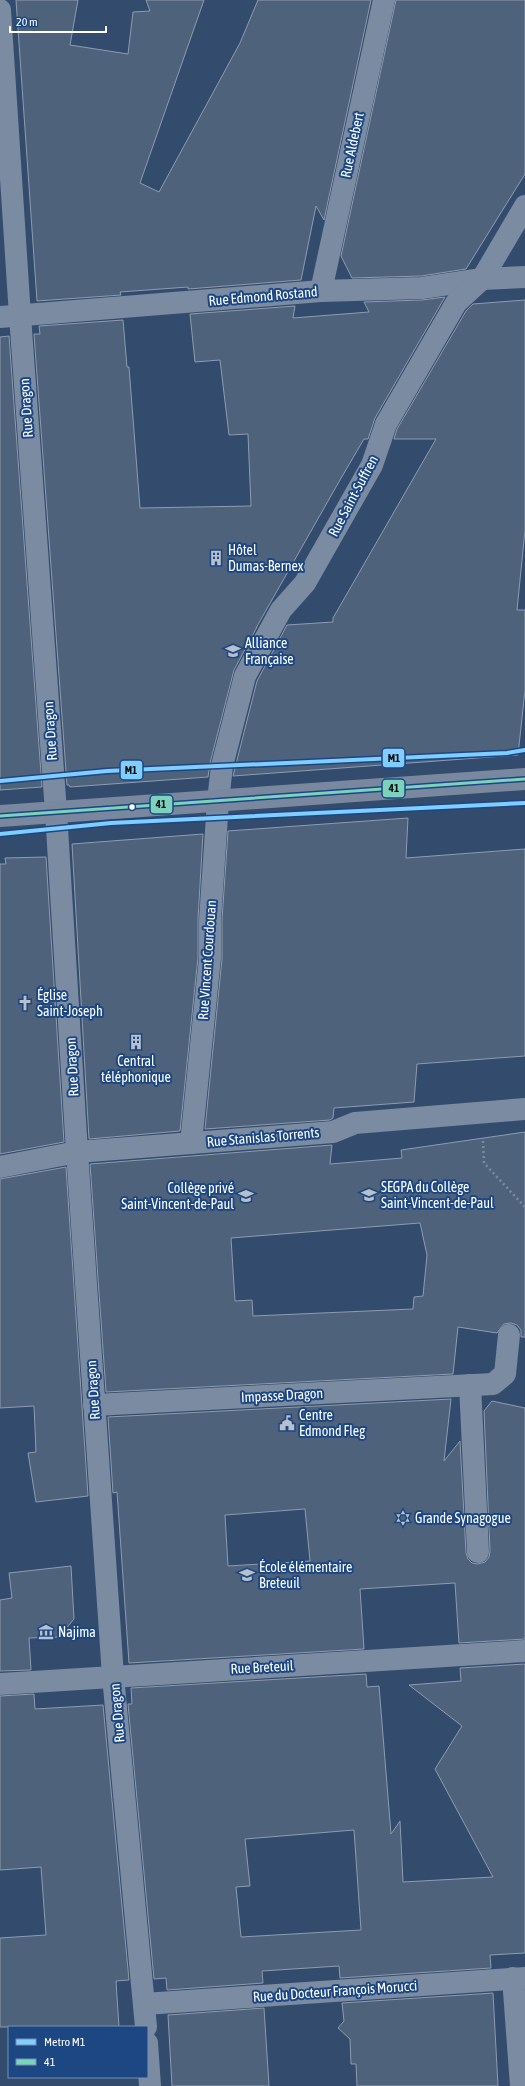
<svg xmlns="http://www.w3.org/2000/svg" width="525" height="2086" viewBox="0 0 525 2086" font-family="'Asap Condensed',sans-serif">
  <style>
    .building { fill: #4f627c; stroke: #8d9cb0; fill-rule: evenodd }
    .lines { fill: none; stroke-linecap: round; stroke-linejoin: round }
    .path { stroke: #7a8ba2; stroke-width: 2.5; stroke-dasharray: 2 3; stroke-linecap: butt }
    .minor { stroke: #7a8ba2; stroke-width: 22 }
    .major { stroke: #79889f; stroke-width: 22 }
    .bus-1-casing { stroke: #1c4783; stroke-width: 6 }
    .bus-1 { stroke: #7dd2be; stroke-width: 3 }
    .metro-1-casing { stroke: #1c4783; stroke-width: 7 }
    .metro-1 { stroke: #80ceff; stroke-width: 4 }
    .bus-dot { fill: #fff; stroke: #1c4783; stroke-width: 1.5 }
    .labels { text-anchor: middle; stroke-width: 4; stroke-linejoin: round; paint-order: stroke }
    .street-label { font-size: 14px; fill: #fff; stroke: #1c4783 }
    .poi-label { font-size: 14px; fill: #fff; stroke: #1c4783; text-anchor: start }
    .line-badge { stroke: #1c4783; stroke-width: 1.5 }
    .pale-badge-label { font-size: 11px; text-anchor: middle; font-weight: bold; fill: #111 }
  </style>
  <rect width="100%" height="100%" fill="#334b6c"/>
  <!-- building -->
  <g class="building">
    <path d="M 16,0 L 78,0 L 70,45 L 128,54 L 133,12 L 150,11 L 146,0 L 204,0 L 140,183 L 159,192 L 240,43 L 258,0 L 371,0 L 324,220 L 316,206 L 301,280 L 188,289 L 188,287 L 120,292 L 121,295 L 37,301 Z"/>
    <path d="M 396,0 L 525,0 L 525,174 L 466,269 L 421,276 L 352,278 L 341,256 Z"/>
    <path d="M 445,297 L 375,418 L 368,439 L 364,439 L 340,480 L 256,628 L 257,627 L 234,670 L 210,763 L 208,777 L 70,787 L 69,785 L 67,785 L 34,334 L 40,334 L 39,326 L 123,320 L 127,367 L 129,367 L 140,508 L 251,506 L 248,434 L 229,435 L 220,360 L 195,362 L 190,314 L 295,306 L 293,318 L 369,312 L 364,302 L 422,300 Z"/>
    <path d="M 525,300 L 525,530 L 517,610 L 525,610 L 525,690 L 518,755 L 233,776 L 257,681 L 287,625 L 333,622 L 333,618 L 436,439 L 394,439 L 397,429 L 466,311 L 473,304 Z"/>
    <path d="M 9,336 L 42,787 L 0,790 L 0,337 Z"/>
    <path d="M 408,818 L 406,858 L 525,849 L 525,1056 L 417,1064 L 414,1102 L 334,1108 L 333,1118 L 330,1120 L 205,1129 L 222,959 L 222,920 L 228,831 Z"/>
    <path d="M 203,834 L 198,919 L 198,957 L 180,1131 L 89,1139 L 72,844 Z"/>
    <path d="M 46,857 L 64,1142 L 0,1154 L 0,864 L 6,864 L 5,858 Z"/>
    <path d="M 525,1132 L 525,1337 L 521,1337 L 521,1330 L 517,1325 L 511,1323 L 504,1324 L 497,1333 L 458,1327 L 453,1374 L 106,1392 L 90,1164 L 332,1145 L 330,1164 L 402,1158 L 401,1150 ZM 420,1223 L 427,1255 L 423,1296 L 414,1297 L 413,1309 L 253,1316 L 252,1300 L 235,1301 L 231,1238 Z"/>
    <path d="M 66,1167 L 88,1496 L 36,1502 L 28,1453 L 36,1452 L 34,1406 L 0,1408 L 0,1179 Z"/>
    <path d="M 451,1399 L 444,1461 L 460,1441 L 466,1553 L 468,1559 L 472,1563 L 478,1564 L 485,1562 L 489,1557 L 490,1551 L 484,1411 L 492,1401 L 525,1408 L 525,1639 L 459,1643 L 455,1583 L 360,1589 L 364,1649 L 129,1663 L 117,1492 L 113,1493 L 108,1417 ZM 305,1509 L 310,1561 L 228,1566 L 225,1515 Z"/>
    <path d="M 71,1566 L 74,1619 L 59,1637 L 29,1638 L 31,1670 L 0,1671 L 0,1600 L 12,1598 L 9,1573 Z"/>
    <path d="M 525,1664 L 525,1953 L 490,1955 L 491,1968 L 340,1978 L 339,1966 L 262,1971 L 263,1983 L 167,1990 L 166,1978 L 154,1979 L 128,1704 L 132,1704 L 131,1688 L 366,1674 L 367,1687 L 379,1686 L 391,1834 L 400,1821 L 403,1882 L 493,1877 L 435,1769 L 462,1726 L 409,1685 L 461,1681 L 460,1668 ZM 354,1830 L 361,1930 L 241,1937 L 236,1887 L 250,1886 L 245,1839 Z"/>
    <path d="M 34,1694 L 35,1709 L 103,1705 L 129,1980 L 116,1981 L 119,2027 L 0,2027 L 0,1938 L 46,1935 L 41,1867 L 0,1870 L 0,1696 Z"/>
    <path d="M 493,1993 L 498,2086 L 357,2086 L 356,2064 L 351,2064 L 350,2039 L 338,2028 L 344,2021 L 342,2003 Z"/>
    <path d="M 264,2008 L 269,2086 L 172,2086 L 168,2015 Z"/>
  </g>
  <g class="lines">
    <!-- path -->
    <path class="path" d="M 483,1141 L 484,1163 L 525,1207"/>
    <!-- minor -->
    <g class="minor">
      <path d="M 0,10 L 20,316 L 56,812 L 77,1152 L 113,1676 L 146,2027"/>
      <path d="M 321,291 L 384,0"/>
      <path d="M 0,317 L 321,291 L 422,288 L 482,279 L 525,277"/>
      <path d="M 191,1143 L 210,958 L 210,920 L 218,801 L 222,766 L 245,676 L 281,610 L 305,583 L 372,465 L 386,424 L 456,303 L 482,279 L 525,206"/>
      <path d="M 0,1167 L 77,1152 L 333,1132 L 355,1123 L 525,1109"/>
      <path d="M 470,1385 L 478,1552"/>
      <path d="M 94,1405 L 493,1384 L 505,1374 L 509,1335"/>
      <path d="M 0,1684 L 525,1651"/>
      <path d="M 513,1978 L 521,2086"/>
      <path d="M 144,2004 L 525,1978"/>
      <path d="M 147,2043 L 150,2086"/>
    </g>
    <!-- major -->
    <path class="major" d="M 0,816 L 525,779"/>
    <!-- bus-1 casing -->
    <g class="bus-1-casing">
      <path id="bus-1" d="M 0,816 L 525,779"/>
    </g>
    <!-- bus-1 -->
    <use href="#bus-1" class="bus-1"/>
    <!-- metro-1 casing -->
    <g class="metro-1-casing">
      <g id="metro-1">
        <path d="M 0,781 L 107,771 L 507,753 L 525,750"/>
        <path d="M 0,834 L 111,823 L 525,803"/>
      </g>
    </g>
    <!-- metro-1 -->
    <use href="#metro-1" class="metro-1"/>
  </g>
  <!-- icons -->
  <defs>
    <g id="building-bare" transform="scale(1.2)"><path d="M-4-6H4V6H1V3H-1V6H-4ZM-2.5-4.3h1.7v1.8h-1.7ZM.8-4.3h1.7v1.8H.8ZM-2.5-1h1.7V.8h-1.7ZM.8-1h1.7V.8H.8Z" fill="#b8c0cc" stroke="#1c4783" stroke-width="2.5" paint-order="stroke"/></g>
    <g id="school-bare" transform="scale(1.2)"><path d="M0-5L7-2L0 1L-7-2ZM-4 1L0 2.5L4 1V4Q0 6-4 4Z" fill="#b8c0cc" stroke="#1c4783" stroke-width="2.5" paint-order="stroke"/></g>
    <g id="church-bare" transform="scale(1.2)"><path d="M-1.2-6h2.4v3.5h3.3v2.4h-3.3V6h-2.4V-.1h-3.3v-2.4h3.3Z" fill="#b8c0cc" stroke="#1c4783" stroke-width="2.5" paint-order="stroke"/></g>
    <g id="civic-bare" transform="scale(1.2)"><path d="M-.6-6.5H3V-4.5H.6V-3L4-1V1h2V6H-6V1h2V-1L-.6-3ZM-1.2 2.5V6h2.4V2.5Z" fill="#b8c0cc" stroke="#1c4783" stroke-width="2.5" paint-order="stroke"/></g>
    <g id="synagogue-bare" transform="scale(1.2)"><path d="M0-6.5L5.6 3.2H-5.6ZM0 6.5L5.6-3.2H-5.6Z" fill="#b8c0cc" stroke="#1c4783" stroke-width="2.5" paint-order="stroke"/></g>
    <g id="museum-bare" transform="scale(1.2)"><path d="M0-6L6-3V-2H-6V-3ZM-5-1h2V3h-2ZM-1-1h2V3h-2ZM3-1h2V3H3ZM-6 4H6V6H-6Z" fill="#b8c0cc" stroke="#1c4783" stroke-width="2.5" paint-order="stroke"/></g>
  </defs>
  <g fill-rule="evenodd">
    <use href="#building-bare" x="216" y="558"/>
    <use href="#school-bare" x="233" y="651"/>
    <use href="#church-bare" x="25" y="1003"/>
    <use href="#building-bare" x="136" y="1042"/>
    <use href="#school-bare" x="369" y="1195"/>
    <use href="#school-bare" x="246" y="1196"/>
    <use href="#civic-bare" x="287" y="1423"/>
    <use href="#synagogue-bare" x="403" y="1518"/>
    <use href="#school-bare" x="247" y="1575"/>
    <use href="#museum-bare" x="46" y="1632"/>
  </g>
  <!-- markers -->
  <circle class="bus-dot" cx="132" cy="807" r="3.5"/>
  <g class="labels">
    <!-- street labels -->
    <g class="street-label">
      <text transform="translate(352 145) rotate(-78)" y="5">Rue Aldebert</text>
      <text transform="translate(263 296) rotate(-5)" y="5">Rue Edmond Rostand</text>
      <text transform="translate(26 408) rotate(-94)" y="5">Rue Dragon</text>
      <text transform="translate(353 496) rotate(-62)" y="5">Rue Saint-Suffren</text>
      <text transform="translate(50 731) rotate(-94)" y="5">Rue Dragon</text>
      <text transform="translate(207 960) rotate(-86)" y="5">Rue Vincent Courdouan</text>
      <text transform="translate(72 1067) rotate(-93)" y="5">Rue Dragon</text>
      <text transform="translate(263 1137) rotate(-5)" y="5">Rue Stanislas Torrents</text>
      <text transform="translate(93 1390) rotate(-94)" y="5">Rue Dragon</text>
      <text transform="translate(282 1395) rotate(-3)" y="5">Impasse Dragon</text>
      <text transform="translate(262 1667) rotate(-3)" y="5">Rue Breteuil</text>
      <text transform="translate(117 1713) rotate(-95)" y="5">Rue Dragon</text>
      <text transform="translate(335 1991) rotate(-4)" y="5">Rue du Docteur François Morucci</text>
    </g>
    <!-- poi labels -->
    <g class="poi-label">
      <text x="228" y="555">Hôtel<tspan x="228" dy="16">Dumas-Bernex</tspan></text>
      <text x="245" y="648">Alliance<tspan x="245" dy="16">Française</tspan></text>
      <text x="37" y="1000">Église<tspan x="37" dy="16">Saint-Joseph</tspan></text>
      <text x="136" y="1066" text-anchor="middle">Central<tspan x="136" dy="16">téléphonique</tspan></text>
      <text x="381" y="1192">SEGPA du Collège<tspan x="381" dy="16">Saint-Vincent-de-Paul</tspan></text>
      <text x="234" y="1193" text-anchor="end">Collège privé<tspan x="234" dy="16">Saint-Vincent-de-Paul</tspan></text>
      <text x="299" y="1420">Centre<tspan x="299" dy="16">Edmond Fleg</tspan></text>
      <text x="415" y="1523">Grande Synagogue</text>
      <text x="259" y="1572">École élémentaire<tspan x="259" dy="16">Breteuil</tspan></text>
      <text x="58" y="1637">Najima</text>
    </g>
  </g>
  <g class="line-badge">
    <rect x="382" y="748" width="23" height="20" rx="4" fill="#80ceff"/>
    <rect x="120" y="760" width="23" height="20" rx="4" fill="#80ceff"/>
    <rect x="382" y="779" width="23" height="19" rx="4" fill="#7dd2be"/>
    <rect x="150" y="795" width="23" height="19" rx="4" fill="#7dd2be"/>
  </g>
  <g class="pale-badge-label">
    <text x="394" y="762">M1</text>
    <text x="131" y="774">M1</text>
    <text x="394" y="792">41</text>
    <text x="161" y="808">41</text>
  </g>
  <!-- legend -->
  <rect x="8" y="2026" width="140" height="52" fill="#1c4783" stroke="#7791b5"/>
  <rect x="16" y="2039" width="20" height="6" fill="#80ceff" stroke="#7791b5"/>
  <text x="44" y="2046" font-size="12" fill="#ffffff">Metro M1</text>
  <rect x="16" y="2059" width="20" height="6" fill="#7dd2be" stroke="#7791b5"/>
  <text x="44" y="2066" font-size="12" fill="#ffffff">41</text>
  <!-- scale -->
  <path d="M10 26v6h96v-6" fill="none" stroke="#ffffff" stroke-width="2"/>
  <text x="16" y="26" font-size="12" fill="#ffffff" stroke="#1c4783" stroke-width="3" paint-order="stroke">20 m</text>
</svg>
